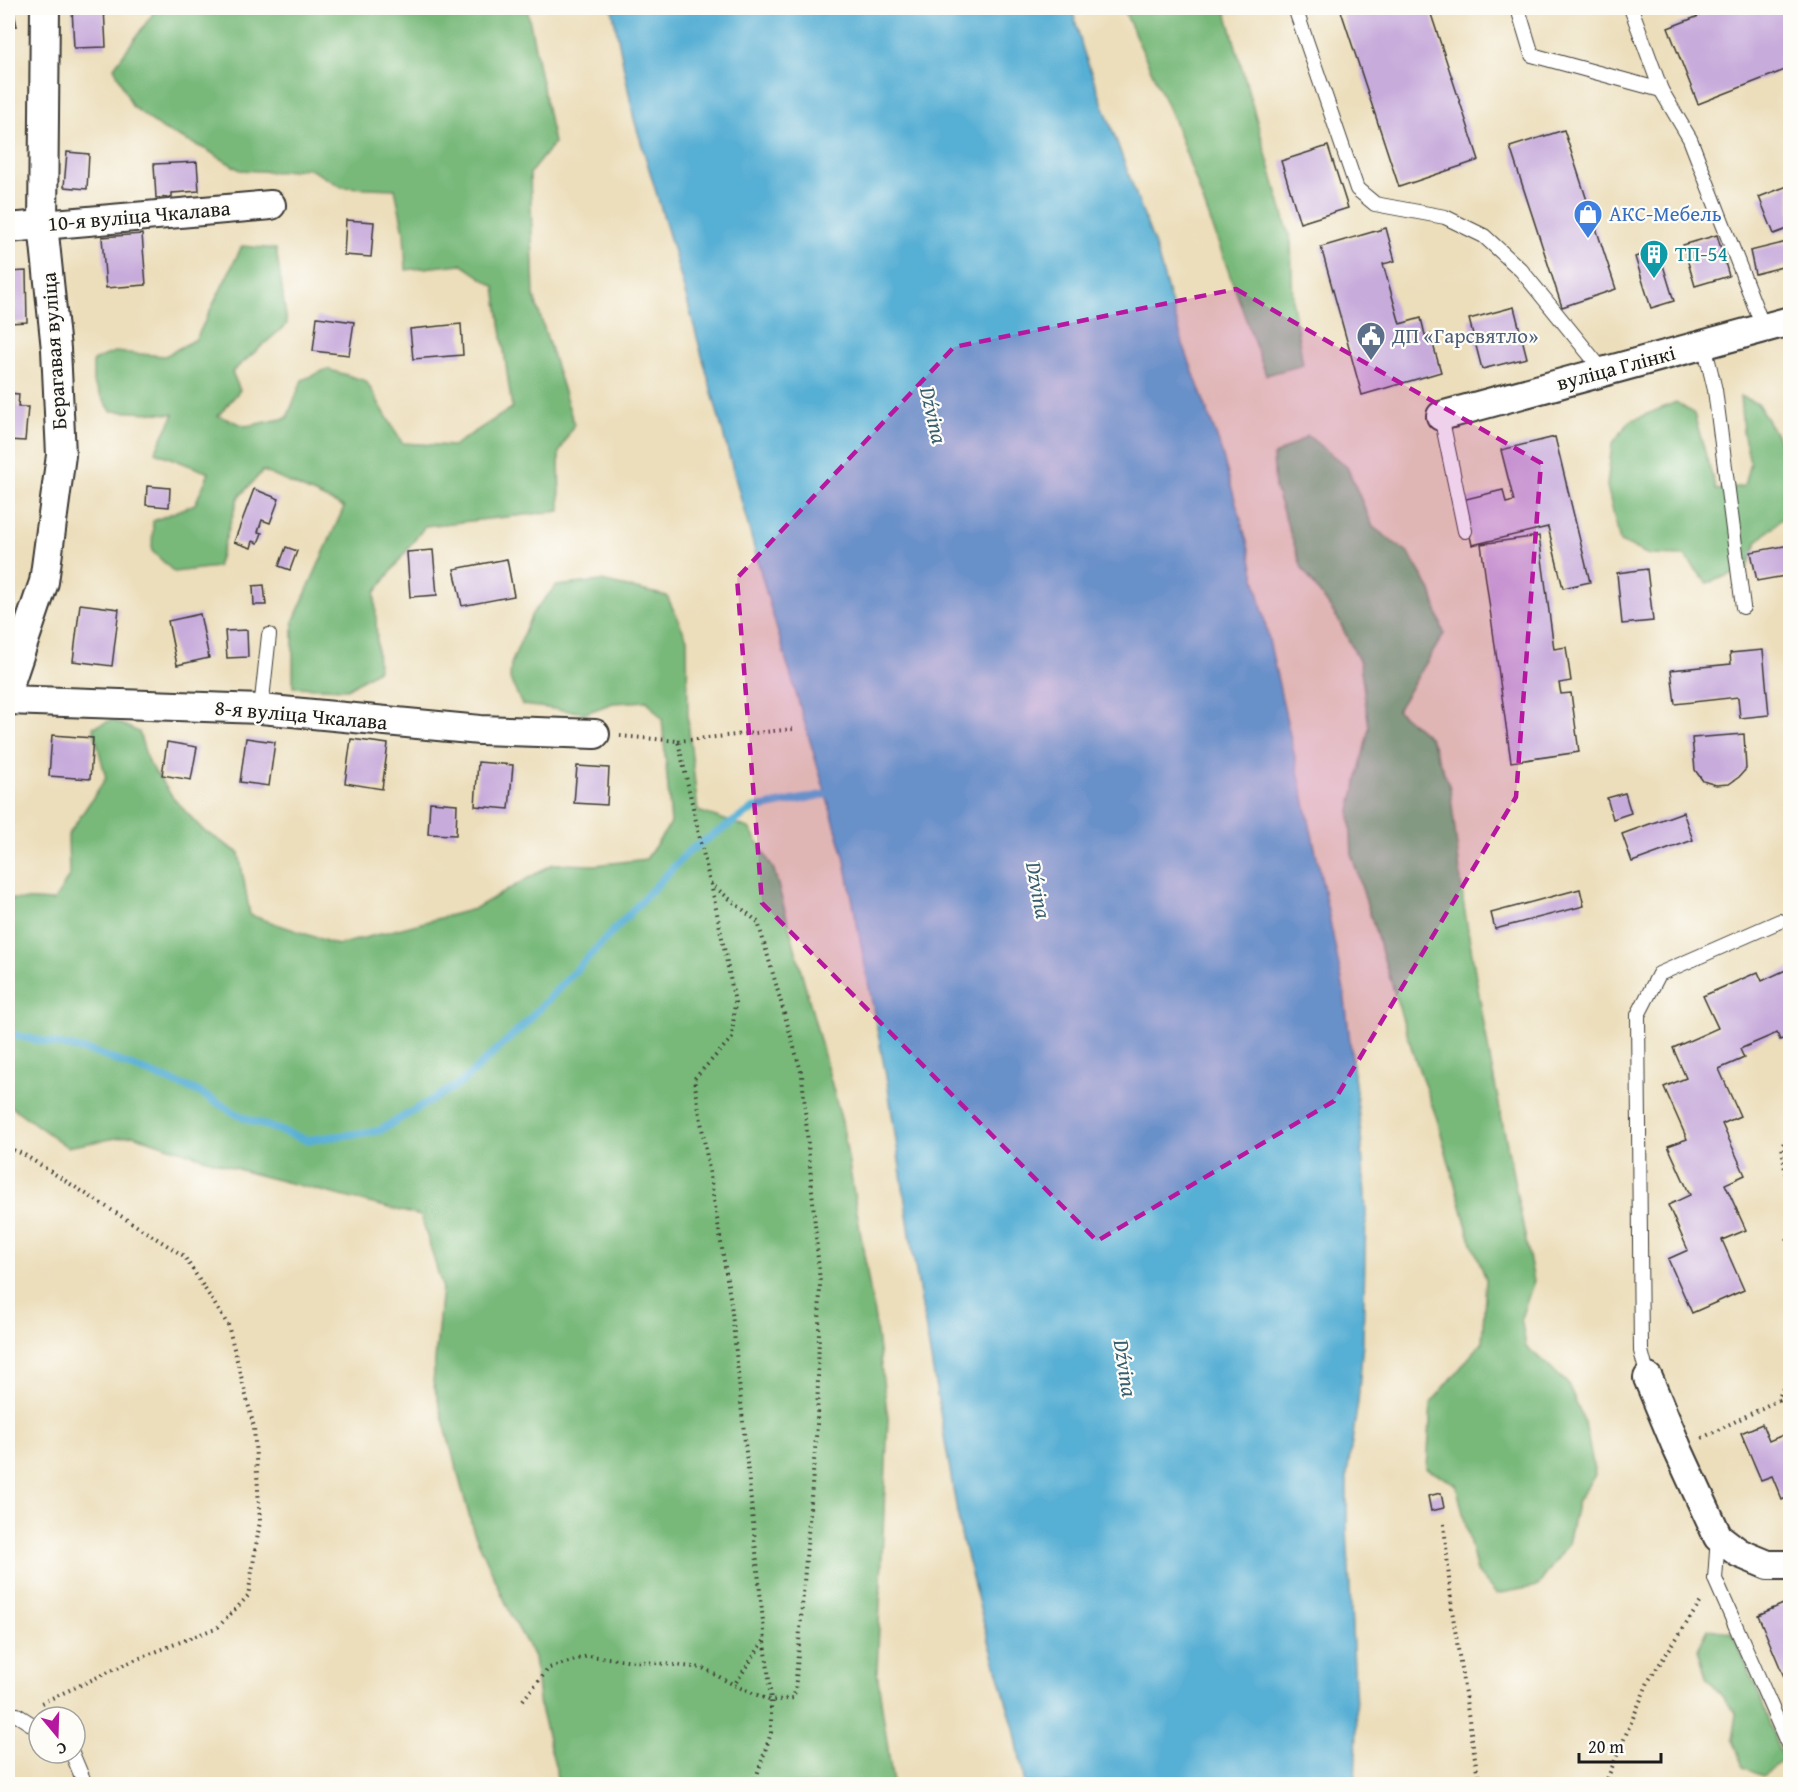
<svg xmlns="http://www.w3.org/2000/svg" width="1798" height="1792" viewBox="0 0 1798 1792" font-family="'Gentium Book Plus',serif">
  <style>
    .forest { fill: #78b97a; stroke: #4a6a4b; stroke-width: 1.5 }
    .water { fill: #57afd4; stroke: #3a6678; stroke-width: 1.5 }
    .lines { fill: none; stroke-linecap: round; stroke-linejoin: round }
    .stream { stroke: #57afd4; stroke-width: 8 }
    .building { fill: #c7abdb }
    .service-casing { stroke: #3b3934; stroke-width: 16 }
    .minor-casing { stroke: #3b3934; stroke-width: 32 }
    .path { stroke: #3b3934; stroke-width: 4; stroke-dasharray: 1.5 4.5; stroke-linecap: butt }
    .service { stroke: #fff; stroke-width: 14 }
    .minor { stroke: #fff; stroke-width: 28 }
    .marked { fill: #b5179e; fill-opacity: 0.2; stroke: #b5179e; stroke-width: 4.5; stroke-dasharray: 12 8; stroke-linejoin: round }
    .labels { text-anchor: middle; stroke-width: 4.5; stroke-linejoin: round; paint-order: stroke }
    .shop-label { font-size: 21px; fill: #366cbe; stroke: #fdfcf7; text-anchor: start }
    .street-label { font-size: 21px; fill: #1c1c1c; stroke: #fdfcf7 }
    .culture-label { font-size: 21px; fill: #0d838f; stroke: #fdfcf7; text-anchor: start }
    .service-label { font-size: 21px; fill: #4e5e75; stroke: #fdfcf7; text-anchor: start }
    .water-label { font-size: 22px; font-style: italic; fill: #375e6f; stroke: #fdfcf7 }
  </style>
  <rect width="100%" height="100%" fill="#fdfcf7"/>
  <filter id="ink" filterUnits="userSpaceOnUse"><feTurbulence type="fractalNoise" baseFrequency=".0167" numOctaves="2"/><feDisplacementMap in="SourceGraphic" scale="12" xChannelSelector="R" yChannelSelector="G"/><feConvolveMatrix kernelMatrix="1 2 1 2 8 2 1 2 1" color-interpolation-filters="sRGB"/></filter>
  <filter id="wash" filterUnits="userSpaceOnUse"><feTurbulence type="fractalNoise" baseFrequency=".008" numOctaves="4" result="noise"/><feDisplacementMap in="SourceGraphic" scale="24" xChannelSelector="R" yChannelSelector="G"/><feGaussianBlur stdDeviation="1.35" result="paint"/><feColorMatrix in="noise" values="0 0 0 0 0 0 0 0 0 0 0 0 0 0 0 0 0 1.4 0 .05"/><feComposite in="paint" operator="in"/></filter>
  <g filter="url(#wash)">
    <rect width="100%" height="100%" fill="#ecdebb"/>
    <!-- forest -->
    <g class="forest">
      <path d="M 157,8 L 527,8 L 554,143 L 530,173 L 534,296 L 574,424 L 559,453 L 560,511 L 425,526 L 375,593 L 378,670 L 347,689 L 293,687 L 293,622 L 344,507 L 263,471 L 238,498 L 217,567 L 174,572 L 152,551 L 153,521 L 195,504 L 209,473 L 155,452 L 174,414 L 111,411 L 93,383 L 93,361 L 114,352 L 165,356 L 196,339 L 242,246 L 276,249 L 287,324 L 232,372 L 240,390 L 218,416 L 246,426 L 287,418 L 302,380 L 327,369 L 366,381 L 402,443 L 453,446 L 512,408 L 495,287 L 461,264 L 406,270 L 404,232 L 395,189 L 342,187 L 308,168 L 277,172 L 240,170 L 207,150 L 164,130 L 132,106 L 114,67 Z"/>
      <path d="M 1123,8 L 1225,8 L 1291,242 L 1293,304 L 1303,365 L 1266,375 L 1175,123 Z"/>
      <path d="M 1740,396 L 1758,404 L 1783,447 L 1790,475 L 1790,511 L 1757,542 L 1747,569 L 1707,583 L 1685,556 L 1649,555 L 1620,542 L 1607,486 L 1612,444 L 1630,421 L 1676,402 L 1694,414 L 1716,490 L 1744,486 L 1750,462 L 1743,432 Z"/>
      <path d="M 1308,436 L 1347,467 L 1373,527 L 1409,554 L 1431,591 L 1444,634 L 1397,710 L 1430,738 L 1450,788 L 1464,907 L 1490,1059 L 1534,1281 L 1521,1318 L 1526,1346 L 1567,1383 L 1585,1423 L 1595,1475 L 1578,1500 L 1568,1544 L 1538,1586 L 1496,1594 L 1477,1572 L 1456,1484 L 1427,1469 L 1431,1403 L 1482,1342 L 1486,1279 L 1469,1235 L 1437,1119 L 1414,1056 L 1352,856 L 1350,811 L 1369,728 L 1360,663 L 1338,619 L 1302,568 L 1275,488 L 1273,456 Z"/>
      <path d="M 601,581 L 667,596 L 687,639 L 688,721 L 698,811 L 749,828 L 774,870 L 842,1122 L 875,1320 L 888,1418 L 877,1672 L 893,1784 L 557,1784 L 556,1769 L 540,1708 L 534,1657 L 513,1619 L 473,1530 L 433,1382 L 442,1286 L 421,1216 L 250,1173 L 133,1135 L 67,1147 L 8,1104 L 8,894 L 12,899 L 54,901 L 69,876 L 68,835 L 106,778 L 93,727 L 112,720 L 139,732 L 148,762 L 174,799 L 203,830 L 239,853 L 250,915 L 338,945 L 474,909 L 553,864 L 596,865 L 646,859 L 671,823 L 662,719 L 647,701 L 613,703 L 586,713 L 522,705 L 510,679 L 511,664 L 532,614 L 556,586 Z"/>
      <path d="M 1708,1629 L 1731,1632 L 1756,1686 L 1783,1761 L 1762,1775 L 1743,1767 L 1733,1740 L 1737,1714 L 1706,1677 L 1698,1649 Z"/>
    </g>
    <!-- water -->
    <path class="water" d="M 612,8 L 1072,8 L 1083,50 L 1155,246 L 1183,344 L 1219,443 L 1248,545 L 1319,866 L 1344,991 L 1361,1134 L 1366,1212 L 1363,1341 L 1358,1402 L 1347,1475 L 1347,1529 L 1357,1727 L 1355,1784 L 1025,1784 L 1014,1728 L 983,1620 L 961,1535 L 913,1254 L 887,1081 L 844,856 L 768,599 L 672,245 L 634,119 Z"/>
    <g class="lines">
      <!-- stream -->
      <path class="stream" d="M 8,1034 L 93,1052 L 195,1090 L 244,1118 L 307,1140 L 379,1131 L 461,1083 L 523,1026 L 689,851 L 753,809 L 837,792"/>
    </g>
    <g id="blocks">
      <!-- building -->
      <g class="building">
        <path d="M 8,8 L 13,8 L 17,26 L 8,27 Z"/>
        <path d="M 72,8 L 104,8 L 106,47 L 74,48 Z"/>
        <path d="M 1340,8 L 1429,8 L 1479,160 L 1399,187 Z"/>
        <path d="M 1713,8 L 1790,8 L 1790,68 L 1698,104 L 1668,28 L 1714,10 Z"/>
        <path d="M 1564,130 L 1616,289 L 1562,307 L 1510,147 Z"/>
        <path d="M 1328,146 L 1348,208 L 1300,223 L 1281,161 Z"/>
        <path d="M 67,152 L 89,154 L 87,189 L 64,187 Z"/>
        <path d="M 197,162 L 199,191 L 172,193 L 172,197 L 156,198 L 154,164 Z"/>
        <path d="M 1790,185 L 1790,228 L 1774,234 L 1759,197 Z"/>
        <path d="M 346,220 L 374,222 L 371,257 L 344,255 Z"/>
        <path d="M 1386,228 L 1395,261 L 1383,264 L 1400,324 L 1421,318 L 1425,335 L 1430,334 L 1441,372 L 1362,395 L 1321,247 Z"/>
        <path d="M 142,234 L 146,285 L 106,288 L 102,237 Z"/>
        <path d="M 1717,235 L 1729,276 L 1695,286 L 1683,245 Z"/>
        <path d="M 1787,242 L 1790,265 L 1755,274 L 1750,251 Z"/>
        <path d="M 1658,249 L 1674,301 L 1651,308 L 1635,257 Z"/>
        <path d="M 26,271 L 27,322 L 8,323 L 8,272 Z"/>
        <path d="M 1514,307 L 1527,358 L 1482,369 L 1469,319 Z"/>
        <path d="M 317,317 L 354,322 L 349,355 L 313,351 Z"/>
        <path d="M 461,324 L 463,355 L 413,359 L 410,329 Z"/>
        <path d="M 8,393 L 19,394 L 18,407 L 28,407 L 25,441 L 8,440 Z"/>
        <path d="M 1555,437 L 1590,582 L 1563,588 L 1548,527 L 1472,545 L 1462,500 L 1503,490 L 1506,503 L 1514,501 L 1501,450 Z"/>
        <path d="M 147,486 L 170,488 L 169,507 L 146,505 Z"/>
        <path d="M 254,489 L 279,499 L 270,523 L 262,520 L 258,532 L 262,533 L 258,543 L 253,541 L 251,548 L 234,542 Z"/>
        <path d="M 1539,536 L 1554,649 L 1566,647 L 1571,681 L 1559,683 L 1561,694 L 1571,693 L 1579,752 L 1511,762 L 1481,544 Z"/>
        <path d="M 1790,545 L 1790,575 L 1757,581 L 1751,552 Z"/>
        <path d="M 286,547 L 297,551 L 290,570 L 279,566 Z"/>
        <path d="M 433,550 L 437,595 L 410,597 L 407,552 Z"/>
        <path d="M 507,559 L 514,596 L 462,606 L 454,569 Z"/>
        <path d="M 1647,569 L 1653,621 L 1622,624 L 1617,573 Z"/>
        <path d="M 264,585 L 266,605 L 254,605 L 253,586 Z"/>
        <path d="M 80,604 L 119,609 L 112,666 L 73,661 Z"/>
        <path d="M 200,614 L 209,658 L 177,665 L 168,621 Z"/>
        <path d="M 247,630 L 248,657 L 227,658 L 225,631 Z"/>
        <path d="M 1763,650 L 1769,715 L 1740,718 L 1738,697 L 1675,704 L 1671,670 L 1731,664 L 1730,653 Z"/>
        <path d="M 1790,728 L 1790,753 L 1789,753 L 1786,729 Z"/>
        <path d="M 1744,734 L 1746,769 L 1739,777 L 1729,784 L 1716,785 L 1703,781 L 1695,770 L 1692,738 Z"/>
        <path d="M 52,735 L 93,738 L 90,779 L 49,776 Z"/>
        <path d="M 246,738 L 275,742 L 269,786 L 240,782 Z"/>
        <path d="M 351,739 L 388,744 L 382,789 L 345,783 Z"/>
        <path d="M 167,742 L 197,747 L 191,780 L 162,775 Z"/>
        <path d="M 478,762 L 513,765 L 509,809 L 475,806 Z"/>
        <path d="M 577,766 L 609,768 L 607,805 L 574,803 Z"/>
        <path d="M 1625,793 L 1631,813 L 1613,819 L 1607,798 Z"/>
        <path d="M 430,802 L 457,804 L 456,835 L 428,834 Z"/>
        <path d="M 1683,812 L 1693,840 L 1632,862 L 1622,834 Z"/>
        <path d="M 1580,889 L 1584,906 L 1495,929 L 1491,913 Z"/>
        <path d="M 1790,968 L 1790,1036 L 1780,1040 L 1777,1033 L 1740,1049 L 1744,1058 L 1719,1069 L 1740,1116 L 1722,1124 L 1745,1175 L 1725,1184 L 1746,1230 L 1722,1240 L 1744,1290 L 1692,1313 L 1668,1259 L 1688,1250 L 1668,1205 L 1690,1195 L 1668,1146 L 1687,1139 L 1664,1087 L 1686,1078 L 1673,1048 L 1718,1028 L 1703,996 L 1758,972 L 1762,981 Z"/>
        <path d="M 1762,1424 L 1769,1441 L 1790,1432 L 1790,1496 L 1782,1500 L 1772,1476 L 1761,1480 L 1741,1433 Z"/>
        <path d="M 1441,1493 L 1444,1508 L 1431,1511 L 1428,1496 Z"/>
        <path d="M 1790,1601 L 1790,1691 L 1758,1615 Z"/>
      </g>
    </g>
  </g>
  <g filter="url(#ink)">
    <use href="#blocks" fill-opacity="0" stroke="#3b3934" stroke-width="1.5"/>
    <g class="lines">
      <!-- service casing -->
      <g class="service-casing">
        <g id="service">
          <path d="M 1295,8 L 1357,189 L 1375,204 L 1445,217 L 1484,236 L 1521,270 L 1603,371"/>
          <path d="M 1522,8 L 1519,12 L 1532,55 L 1661,90"/>
          <path d="M 1631,8 L 1661,90 L 1690,139 L 1763,327"/>
          <path d="M 1704,344 L 1715,390 L 1743,607"/>
          <path d="M 1441,416 L 1465,531"/>
          <path d="M 261,709 L 269,635"/>
          <path d="M 1648,1378 L 1641,1351 L 1638,1015 L 1659,974 L 1780,921"/>
          <path d="M 1718,1537 L 1715,1579 L 1790,1749"/>
          <path d="M 8,1715 L 17,1715 L 39,1729"/>
          <path d="M 72,1753 L 85,1784"/>
        </g>
      </g>
      <!-- minor casing -->
      <g class="minor-casing">
        <g id="minor">
          <path d="M 8,228 L 271,205"/>
          <path d="M 1441,416 L 1790,321"/>
          <path d="M 8,688 L 44,582 L 61,455 L 56,349 L 43,224 L 45,8"/>
          <path d="M 8,700 L 261,709 L 480,730 L 595,734"/>
          <path d="M 1648,1378 L 1678,1450 L 1718,1537 L 1739,1553 L 1768,1565 L 1790,1565"/>
        </g>
      </g>
      <!-- path -->
      <g class="path">
        <path d="M 620,736 L 678,741 L 710,883 L 758,922 L 802,1075 L 820,1283 L 817,1425 L 795,1691 L 793,1698 L 771,1701 L 734,1685 L 766,1638"/>
        <path d="M 678,741 L 793,729"/>
        <path d="M 711,884 L 735,1002 L 732,1038 L 694,1079 L 731,1303 L 771,1701 L 771,1733 L 754,1784"/>
        <path d="M 1790,1133 L 1782,1146 L 1790,1211"/>
        <path d="M 8,1148 L 23,1154 L 184,1256 L 228,1325 L 254,1427 L 260,1521 L 248,1596 L 218,1627 L 135,1660 L 39,1704"/>
        <path d="M 1790,1236 L 1787,1236 L 1790,1257"/>
        <path d="M 1779,1400 L 1790,1394"/>
        <path d="M 1702,1438 L 1778,1400 L 1790,1372"/>
        <path d="M 1444,1524 L 1452,1610 L 1479,1784"/>
        <path d="M 523,1700 L 549,1668 L 588,1656 L 703,1668 L 734,1685"/>
        <path d="M 1605,1784 L 1649,1680 L 1702,1600"/>
      </g>
      <!-- service -->
      <use href="#service" class="service"/>
      <!-- minor -->
      <use href="#minor" class="minor"/>
    </g>
  </g>
  <!-- marked area -->
  <path class="marked" d="M 1236,289 L 1541,463 L 1516,797 L 1334,1101 L 1097,1241 L 762,903 L 737,578 L 954,347 Z"/>
  <!-- icons -->
  <defs>
    <g id="shop-pin" transform="scale(1.5)"><path d="M0 17L-7.5 6A9.5 9.5 0 1 1 7.5 6Z" fill="#3f7fe0" stroke="#fdfcf7"/><path d="M-5-2.5h2.3a2.7 3.5 0 0 1 5.4 0H5L5.5 6h-11ZM-1.5-2.5h3a1.5 2.3 0 0 0-3 0Z" fill="#fff"/></g>
    <g id="building-pin" transform="scale(1.5)"><path d="M0 17L-7.5 6A9.5 9.5 0 1 1 7.5 6Z" fill="#0f9aa8" stroke="#fdfcf7"/><path d="M-4-6H4V6H1V3H-1V6H-4ZM-2.5-4.3h1.7v1.8h-1.7ZM.8-4.3h1.7v1.8H.8ZM-2.5-1h1.7V.8h-1.7ZM.8-1h1.7V.8H.8Z" fill="#fff"/></g>
    <g id="civic-pin" transform="scale(1.5)"><path d="M0 17L-7.5 6A9.5 9.5 0 1 1 7.5 6Z" fill="#5c6f8a" stroke="#fdfcf7"/><path d="M-.6-6.5H3V-4.5H.6V-3L4-1V1h2V6H-6V1h2V-1L-.6-3ZM-1.2 2.5V6h2.4V2.5Z" fill="#fff"/></g>
  </defs>
  <g fill-rule="evenodd">
    <use href="#shop-pin" x="1588" y="214"/>
    <use href="#building-pin" x="1654" y="254"/>
    <use href="#civic-pin" x="1371" y="336"/>
  </g>
  <g class="labels">
    <!-- shop labels -->
    <g class="shop-label">
      <text x="1609" y="221">АКС-Мебель</text>
    </g>
    <!-- street labels -->
    <g class="street-label">
      <text transform="translate(139 216) rotate(-5)" y="7">10-я вуліца Чкалава</text>
      <text transform="translate(54 351) rotate(-94)" y="7">Берагавая вуліца</text>
      <text transform="translate(1616 368) rotate(-15)" y="7">вуліца Глінкі</text>
      <text transform="translate(301 715) rotate(5)" y="7">8-я вуліца Чкалава</text>
    </g>
    <!-- culture labels -->
    <g class="culture-label">
      <text x="1675" y="261">ТП-54</text>
    </g>
    <!-- service labels -->
    <g class="service-label">
      <text x="1392" y="343">ДП «Гарсвятло»</text>
    </g>
    <!-- water labels -->
    <g class="water-label">
      <text transform="translate(934 415) rotate(77)" y="8">Dźvina</text>
      <text transform="translate(1039 890) rotate(79)" y="8">Dźvina</text>
      <text transform="translate(1126 1368) rotate(81)" y="8">Dźvina</text>
    </g>
  </g>
  <!-- margin -->
  <rect width="1798" height="1792" fill="none" stroke="#fdfcf7" stroke-width="30"/>
  <!-- north arrow -->
  <g transform="translate(57 1735) rotate(161)"><circle r="28" fill="#fdfcf7" stroke="#a3a29f" stroke-width="1.5"/>
  <path d="M0-4.5L10 22L0 15L-10 22Z" fill="#b5179e"/>
  <text y="-9" font-size="16" font-weight="bold" text-anchor="middle" fill="#1c1c1c">С</text>
  </g>
  <!-- scale -->
  <path d="M1579 1753v9h82v-9" fill="none" stroke="#1c1c1c" stroke-width="3"/>
  <text x="1588" y="1753" font-size="18" fill="#1c1c1c" stroke="#fdfcf7" stroke-width="4.5" paint-order="stroke">20 m</text>
</svg>
